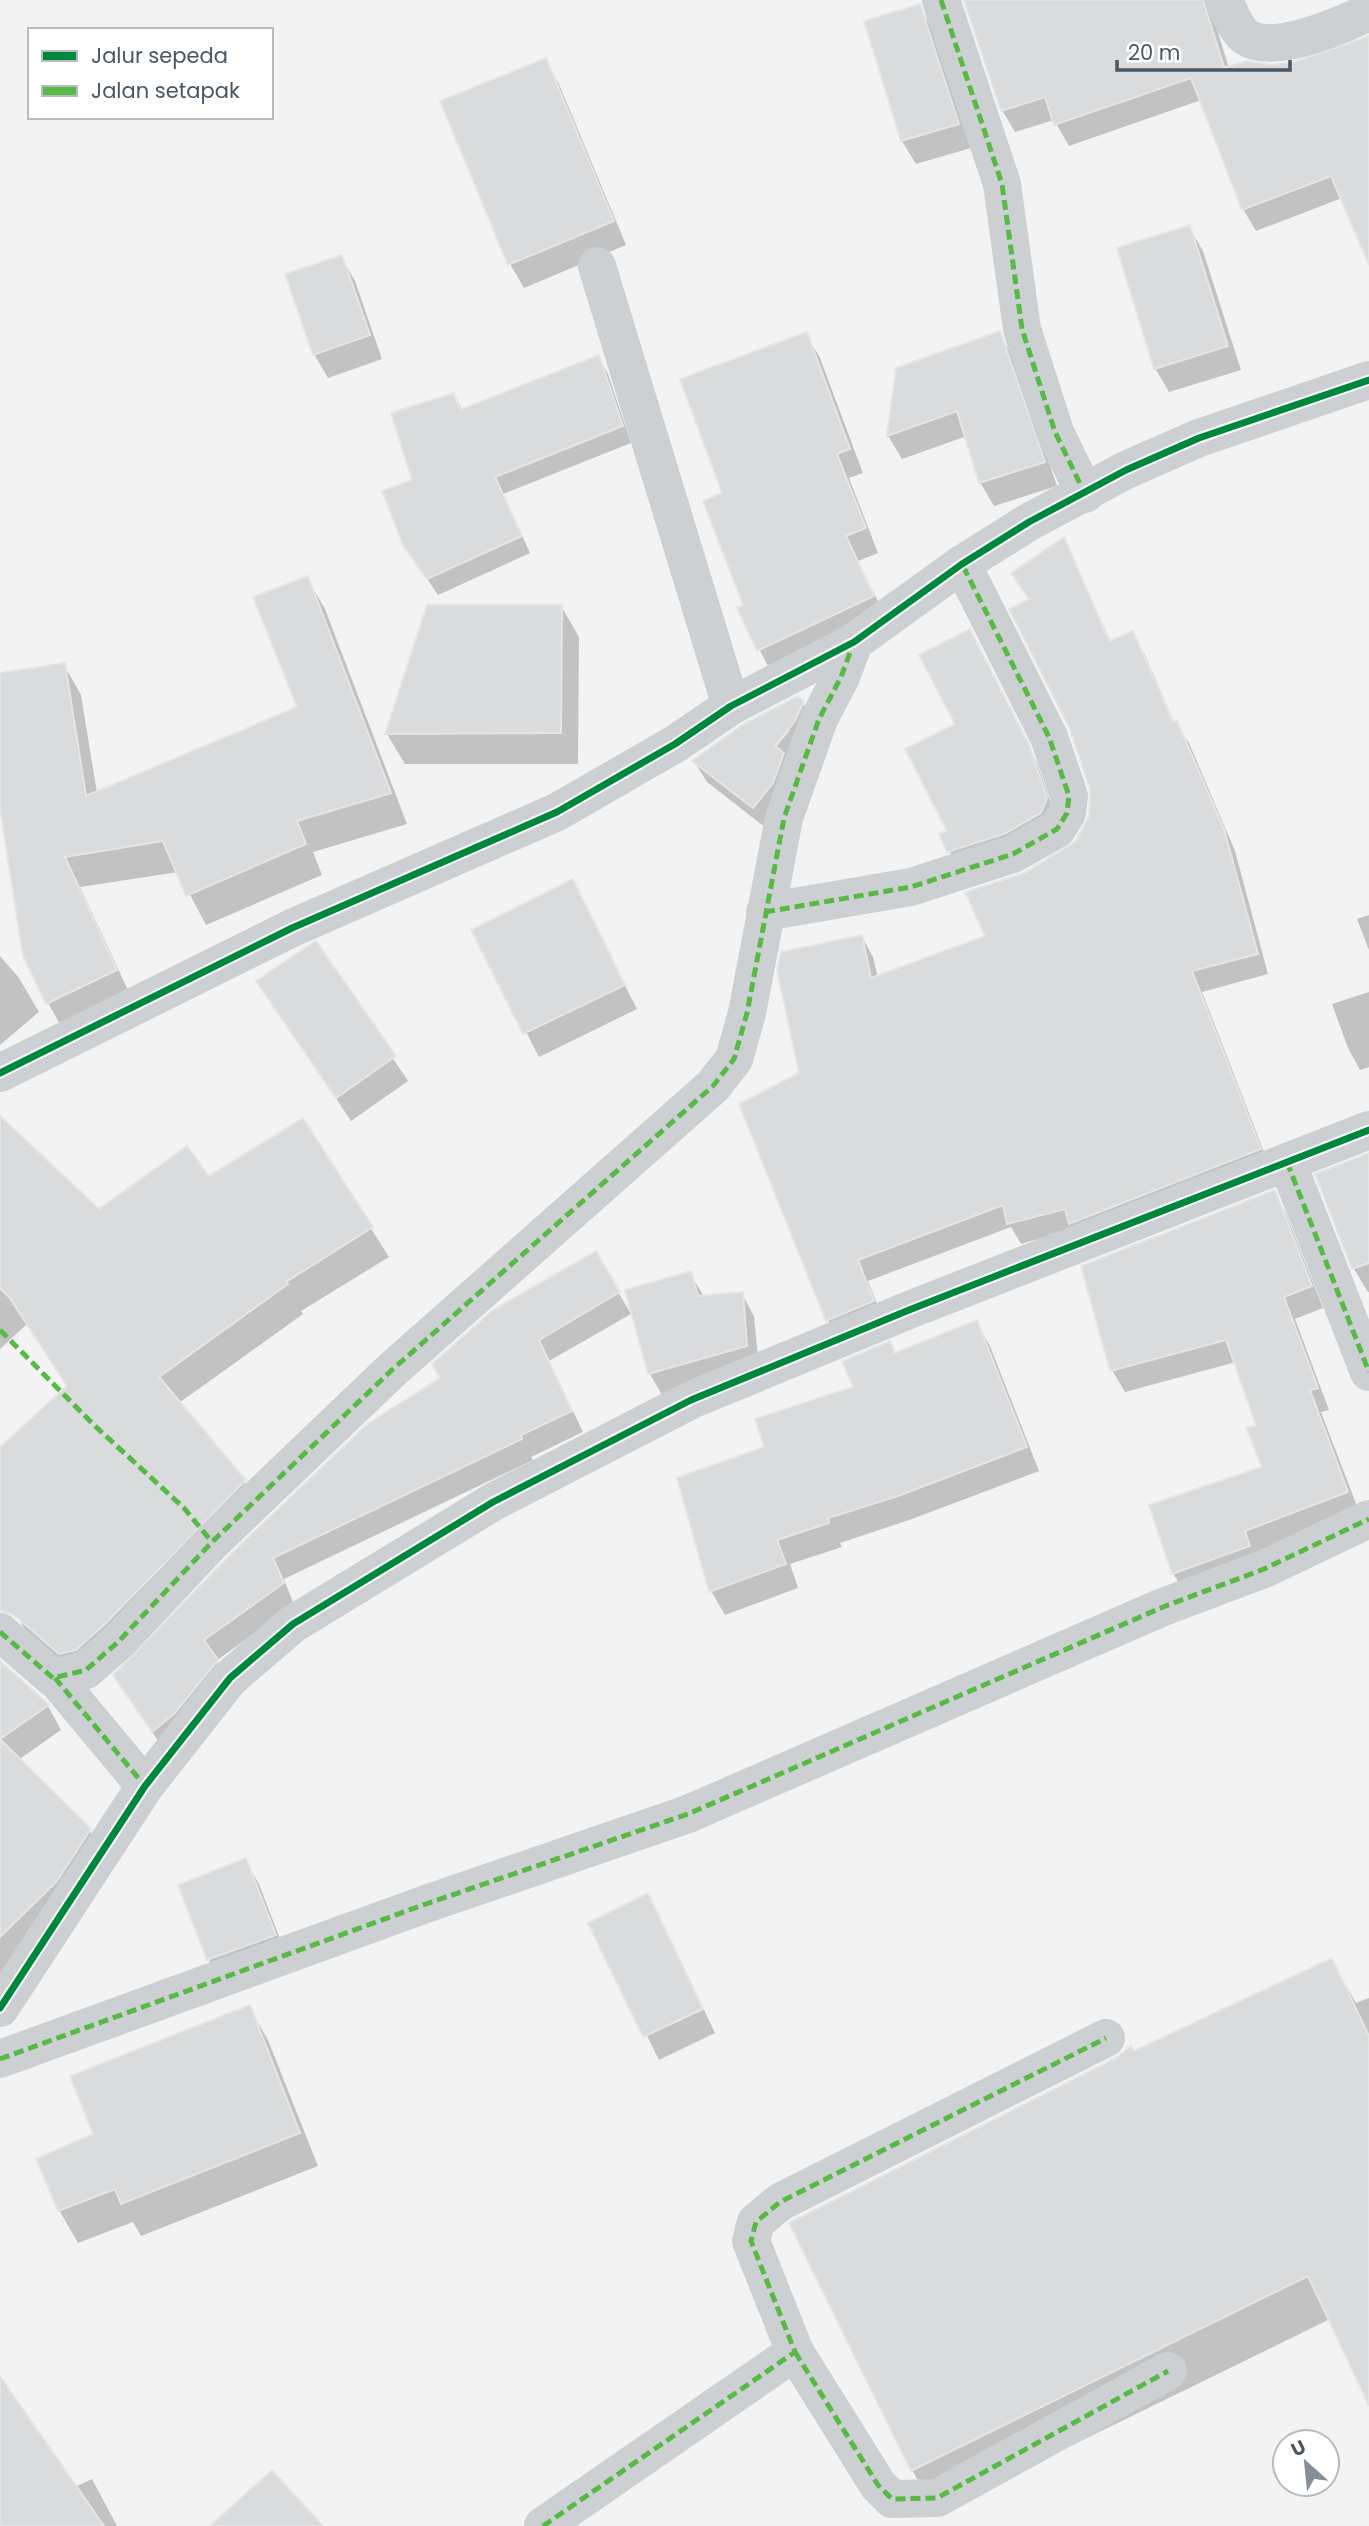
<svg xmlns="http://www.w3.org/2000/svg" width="1369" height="2526" viewBox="0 0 1369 2526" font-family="Poppins,sans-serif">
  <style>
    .shadow { fill: #0003; fill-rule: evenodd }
    .building { fill: #d9dbdc; stroke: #e4e5e6; stroke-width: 2 }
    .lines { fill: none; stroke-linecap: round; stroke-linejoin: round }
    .minor { stroke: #cdd0d2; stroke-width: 38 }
    .quiet { stroke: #58b947; stroke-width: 5; stroke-dasharray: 10 5; stroke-linecap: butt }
    .cycleway-casing { stroke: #fff; stroke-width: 11 }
    .cycleway { stroke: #00873e; stroke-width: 7 }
  </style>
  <rect width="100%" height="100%" fill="#f3f3f3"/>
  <!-- shadow -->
  <g class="shadow">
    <path d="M 966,0 L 1208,0 L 1229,68 L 1295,64 L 1369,37 L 1369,257 L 1342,198 L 1256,231 L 1243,209 L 1201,100 L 1069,146 L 1054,120 L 1015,132 L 1002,110 Z"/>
    <path d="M 919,6 L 933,30 L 971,148 L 916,164 L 902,141 Z"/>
    <path d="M 545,60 L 559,84 L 626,245 L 524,288 L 510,264 Z"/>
    <path d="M 1189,227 L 1203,251 L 1241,370 L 1169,392 L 1155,368 Z"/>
    <path d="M 341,257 L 355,281 L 382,359 L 328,378 L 314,354 Z"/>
    <path d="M 999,333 L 1013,357 L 1057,486 L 994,506 L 980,482 L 967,436 L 902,459 L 888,436 L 897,369 Z"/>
    <path d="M 806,334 L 820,358 L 863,473 L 849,478 L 878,553 L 858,561 L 887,620 L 772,674 L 739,609 L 745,606 Z"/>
    <path d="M 598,357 L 608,374 L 631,443 L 503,494 L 530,553 L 438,595 L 405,546 L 414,481 L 454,395 L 463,411 Z"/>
    <path d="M 1063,539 L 1111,642 L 1132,633 L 1144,653 L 1175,724 L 1189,743 L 1235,851 L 1268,974 L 1202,992 L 1271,1170 L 1021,1244 L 1011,1227 L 868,1281 L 884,1322 L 839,1340 L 828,1320 L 801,1074 L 862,937 L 873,957 L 878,978 L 987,937 L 1025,875 L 1070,849 L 1087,825 L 1092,789 L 1030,600 L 1013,573 Z"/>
    <path d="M 307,578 L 325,609 L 407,824 L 313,852 L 322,875 L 206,925 L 178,872 L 80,887 L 133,1001 L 65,1033 L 48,1003 L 0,797 L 0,675 L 64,665 L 81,695 L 97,793 L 299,708 Z"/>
    <path d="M 561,606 L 579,637 L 578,764 L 405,764 L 387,734 Z"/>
    <path d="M 978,647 L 1037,763 L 1055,816 L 958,867 L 941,835 L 949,832 Z"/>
    <path d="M 802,702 L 815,724 L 766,828 L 707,782 L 694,761 ZM 786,730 L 790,730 L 771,753 L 768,751 Z"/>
    <path d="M 572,882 L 637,1009 L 539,1057 L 474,931 Z"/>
    <path d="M 1369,915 L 1369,950 L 1357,919 Z"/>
    <path d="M 316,944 L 408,1081 L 351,1121 L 258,981 Z"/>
    <path d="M 0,956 L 19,978 L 39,1012 L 0,1045 Z"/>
    <path d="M 1369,992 L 1369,1067 L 1360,1070 L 1348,1048 L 1332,1004 Z"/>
    <path d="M 0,1118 L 99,1211 L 209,1179 L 302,1120 L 389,1257 L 301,1311 L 303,1314 L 179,1403 L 244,1481 L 261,1510 L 92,1679 L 34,1646 L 18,1617 L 0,1563 L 0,1446 L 68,1388 L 27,1324 L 0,1349 Z"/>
    <path d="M 1369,1155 L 1369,1292 L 1368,1292 L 1354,1269 L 1318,1175 Z"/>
    <path d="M 1274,1193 L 1286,1214 L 1323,1308 L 1295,1319 L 1329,1410 L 1321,1412 L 1360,1514 L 1186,1595 L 1173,1573 L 1264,1468 L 1258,1426 L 1236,1362 L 1125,1392 L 1112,1370 Z"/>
    <path d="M 595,1253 L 631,1314 L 549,1361 L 583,1432 L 531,1457 L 533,1460 L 284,1579 L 294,1605 L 216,1661 L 229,1682 L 165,1751 L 128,1696 L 442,1379 Z"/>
    <path d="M 690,1273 L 704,1297 L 742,1294 L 754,1316 L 759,1368 L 662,1395 L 650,1374 L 627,1291 Z"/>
    <path d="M 976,1322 L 990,1346 L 1039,1471 L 912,1519 L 840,1543 L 842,1547 L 790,1564 L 798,1588 L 725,1615 L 711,1591 L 766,1448 L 855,1389 L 890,1344 L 896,1354 Z"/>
    <path d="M 0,1662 L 48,1706 L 61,1730 L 11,1765 L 0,1750 Z"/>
    <path d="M 0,1819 L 89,1830 L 103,1854 L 0,1975 Z"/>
    <path d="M 246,1861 L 259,1884 L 288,1960 L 222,1983 L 209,1960 L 180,1886 Z"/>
    <path d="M 661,1919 L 715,2033 L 659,2060 L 591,1923 Z"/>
    <path d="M 1331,1960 L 1356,2003 L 1369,1998 L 1369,2385 L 1330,2319 L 936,2512 L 912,2470 L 1133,2054 Z"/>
    <path d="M 249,2007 L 268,2040 L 318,2166 L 141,2236 L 133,2222 L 78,2243 L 59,2210 L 96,2135 Z"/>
    <path d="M 0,2421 L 75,2487 L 92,2479 L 117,2526 L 0,2526 Z"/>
  </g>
  <!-- building -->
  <g class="building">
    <path d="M 964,0 L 1203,0 L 1224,67 L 1222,68 L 1247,61 L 1271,65 L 1295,62 L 1369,36 L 1369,265 L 1331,176 L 1242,210 L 1191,78 L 1054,125 L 1045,97 L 1001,111 Z"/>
    <path d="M 920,4 L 959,124 L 901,141 L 864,21 Z"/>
    <path d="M 546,58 L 614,221 L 508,265 L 440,101 Z"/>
    <path d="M 1190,225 L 1228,346 L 1154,369 L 1117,248 Z"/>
    <path d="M 342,255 L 370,335 L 313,355 L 285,274 Z"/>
    <path d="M 1000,331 L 1045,462 L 979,483 L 957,411 L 887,436 L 896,368 Z"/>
    <path d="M 807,332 L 850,449 L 837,454 L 866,528 L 846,536 L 874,596 L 757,651 L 737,608 L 743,605 L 703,501 L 722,493 L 680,379 Z"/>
    <path d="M 599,355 L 623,426 L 495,477 L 522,536 L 427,579 L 404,547 L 382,491 L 412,480 L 391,413 L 454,393 L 460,410 Z"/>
    <path d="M 1064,537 L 1109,641 L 1133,631 L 1173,722 L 1177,721 L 1224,829 L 1258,954 L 1192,971 L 1261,1149 L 1069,1224 L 1065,1209 L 1007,1224 L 1003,1205 L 858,1260 L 874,1301 L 826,1321 L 739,1104 L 799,1073 L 777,970 L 781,952 L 862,935 L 871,978 L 985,936 L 965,892 L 1024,873 L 1076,841 L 1089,816 L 1090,789 L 1069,727 L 1009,609 L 1029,599 L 1011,573 Z"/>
    <path d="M 308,576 L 391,793 L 297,821 L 306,844 L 186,896 L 163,841 L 65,857 L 117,970 L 46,1004 L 23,956 L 0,808 L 0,673 L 65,663 L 86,796 L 297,707 L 253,597 Z"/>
    <path d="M 427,605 L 562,605 L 561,733 L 385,734 Z"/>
    <path d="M 970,629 L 1029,745 L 1047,798 L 1041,813 L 1004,834 L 947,852 L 939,834 L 947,831 L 905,749 L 955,724 L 919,655 Z"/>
    <path d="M 798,696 L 804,701 L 795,721 L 775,746 L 784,753 L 773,783 L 753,808 L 692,761 L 742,725 Z"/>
    <path d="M 573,879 L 625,985 L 523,1034 L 471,930 Z"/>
    <path d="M 316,941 L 396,1056 L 336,1098 L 256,981 Z"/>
    <path d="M 0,1116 L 99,1209 L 187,1146 L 209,1176 L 303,1118 L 373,1227 L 286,1282 L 288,1284 L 159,1377 L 246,1480 L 104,1625 L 76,1650 L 59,1654 L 14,1615 L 0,1611 L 0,1447 L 67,1386 L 9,1297 L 0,1288 Z"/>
    <path d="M 1369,1153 L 1369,1263 L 1352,1269 L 1315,1174 Z"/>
    <path d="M 1275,1190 L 1312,1286 L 1284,1297 L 1318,1388 L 1310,1390 L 1348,1492 L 1245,1531 L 1250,1546 L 1172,1574 L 1149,1505 L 1262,1467 L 1246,1428 L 1256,1425 L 1226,1340 L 1110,1371 L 1081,1266 Z"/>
    <path d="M 596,1251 L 620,1292 L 539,1340 L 572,1411 L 521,1435 L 522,1439 L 273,1558 L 284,1583 L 204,1640 L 218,1660 L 175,1713 L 152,1732 L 113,1675 L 228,1557 L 366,1425 L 440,1378 L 432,1364 L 493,1310 Z"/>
    <path d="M 691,1271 L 698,1296 L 743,1292 L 747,1346 L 648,1374 L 625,1290 Z"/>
    <path d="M 977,1320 L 1027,1447 L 898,1496 L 828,1518 L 829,1523 L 777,1540 L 786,1564 L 709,1592 L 677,1478 L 764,1447 L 755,1419 L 853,1387 L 842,1361 L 890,1341 L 895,1353 Z"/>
    <path d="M 0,1661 L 49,1705 L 0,1739 L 91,1829 L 57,1881 L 0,1937 Z"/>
    <path d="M 246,1858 L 276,1935 L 207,1960 L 178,1885 Z"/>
    <path d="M 648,1893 L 703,2009 L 643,2037 L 588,1923 Z"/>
    <path d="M 1332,1958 L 1369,2036 L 1369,2406 L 1308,2276 L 911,2471 L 789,2223 L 1116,2058 L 1131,2046 L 1134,2051 Z"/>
    <path d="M 250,2005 L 300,2133 L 121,2204 L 115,2189 L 58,2211 L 36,2159 L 93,2134 L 70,2076 Z"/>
    <path d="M 0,2376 L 104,2526 L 0,2526 Z"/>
    <path d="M 272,2470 L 323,2526 L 210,2526 Z"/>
  </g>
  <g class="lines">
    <!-- minor -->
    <g class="minor">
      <path d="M 941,0 L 1002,184 L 1022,329 L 1055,432 L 1085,494"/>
      <path d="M 1224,0 C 1229,11 1236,30 1246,37 C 1273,56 1342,25 1369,12"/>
      <path d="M 597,266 L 731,706"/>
      <path d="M 765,912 L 911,887 L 1013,854 L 1057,829 L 1067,813 L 1069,796 L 1049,737 L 962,564"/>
      <path d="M 0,1073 L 292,928 L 557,812 L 675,744 L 731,706 L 854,642 L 962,564 L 1029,522 L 1126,470 L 1199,438 L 1369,380"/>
      <path d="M 1287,1162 L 1369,1372"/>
      <path d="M 0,1632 L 53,1678 L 86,1670 L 119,1641 L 212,1542 L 393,1369 L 713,1086 L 734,1059 L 747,1013 L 784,818 L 819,719 L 841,677 L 854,642"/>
      <path d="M 55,1678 L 145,1786"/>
      <path d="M 0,2008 L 145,1786 L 230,1678 L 293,1624 L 493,1502 L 691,1400 L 909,1310 L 1369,1130"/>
      <path d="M 0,2059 L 423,1905 L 688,1814 L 1163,1607 L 1264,1569 L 1369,1519"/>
      <path d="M 795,2352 L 878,2485 L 892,2499 L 937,2498 L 1168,2371"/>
      <path d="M 543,2526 L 795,2352 L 751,2241 L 756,2222 L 780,2202 L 1106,2038"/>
    </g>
    <!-- quiet -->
    <g class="quiet">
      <path d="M 941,0 L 1002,184 L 1022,329 L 1055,432 L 1085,494"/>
      <path d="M 765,912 L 911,887 L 1013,854 L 1057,829 L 1067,813 L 1069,796 L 1049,737 L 962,564"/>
      <path d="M 1287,1162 L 1369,1372"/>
      <path d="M 0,1330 L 95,1426 L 184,1508 L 212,1542"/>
      <path d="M 0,1632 L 53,1678 L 86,1670 L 119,1641 L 212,1542 L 393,1369 L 713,1086 L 734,1059 L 747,1013 L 784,818 L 819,719 L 841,677 L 854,642"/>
      <path d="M 55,1678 L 145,1786"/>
      <path d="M 0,2059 L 423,1905 L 688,1814 L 1163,1607 L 1264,1569 L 1369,1519"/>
      <path d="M 795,2352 L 878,2485 L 892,2499 L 937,2498 L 1168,2371"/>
      <path d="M 543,2526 L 795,2352 L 751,2241 L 756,2222 L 780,2202 L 1106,2038"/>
    </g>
    <!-- cycleway casing -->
    <g class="cycleway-casing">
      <g id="cycleway">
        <path d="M 0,1073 L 292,928 L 557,812 L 675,744 L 731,706 L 854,642 L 962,564 L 1029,522 L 1126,470 L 1199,438 L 1369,380"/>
        <path d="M 0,2008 L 145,1786 L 230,1678 L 293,1624 L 493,1502 L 691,1400 L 909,1310 L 1369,1130"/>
      </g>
    </g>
    <!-- cycleway -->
    <use href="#cycleway" class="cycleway"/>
  </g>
  <!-- legend -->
  <rect x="28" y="28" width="245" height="91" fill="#ffffff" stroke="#b6bcc0" stroke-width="2"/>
  <rect x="42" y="51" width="35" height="10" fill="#00873e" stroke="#b6bcc0" stroke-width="2"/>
  <text x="91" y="63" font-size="21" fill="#485762">Jalur sepeda</text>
  <rect x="42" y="86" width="35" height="10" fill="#58b947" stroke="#b6bcc0" stroke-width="2"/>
  <text x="91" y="98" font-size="21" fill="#485762">Jalan setapak</text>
  <!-- north arrow -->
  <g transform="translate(1306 2463) rotate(333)"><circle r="33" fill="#ffffff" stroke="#b6bcc0" stroke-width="2"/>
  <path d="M0-5L12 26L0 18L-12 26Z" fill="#848e95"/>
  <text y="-10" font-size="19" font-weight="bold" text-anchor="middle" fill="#485762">U</text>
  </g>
  <!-- scale -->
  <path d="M1117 60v10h173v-10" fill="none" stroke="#485762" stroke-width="3.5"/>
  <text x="1128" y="60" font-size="21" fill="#485762" stroke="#ffffff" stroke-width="5" paint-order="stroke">20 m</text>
</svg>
